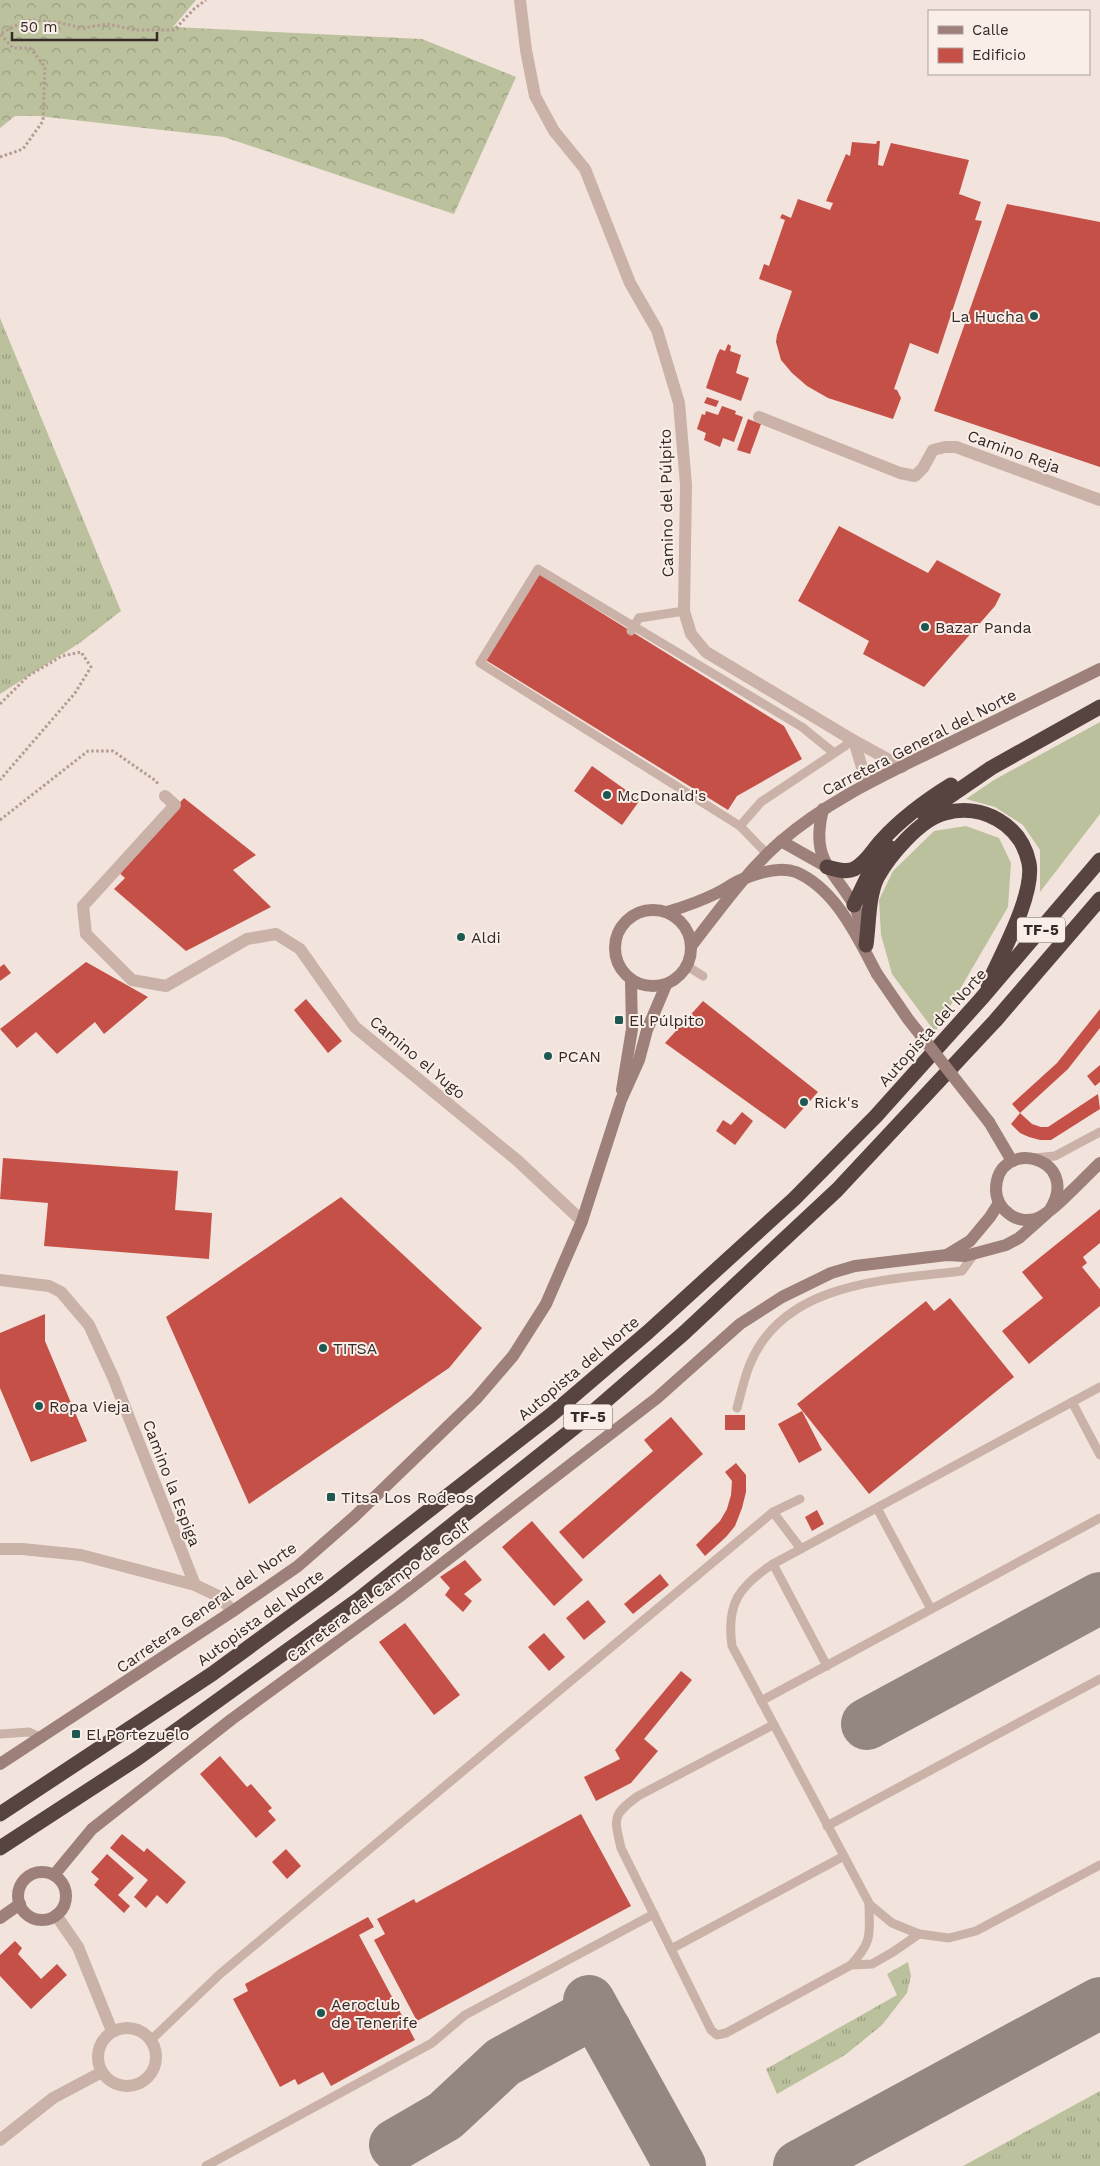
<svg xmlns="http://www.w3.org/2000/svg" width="1100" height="2166" viewBox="0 0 1100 2166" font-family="'Work Sans',sans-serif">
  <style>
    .grass { fill: url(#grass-tufts) }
    .forest { fill: url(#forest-crowns) }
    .garden { fill: #bbc19c }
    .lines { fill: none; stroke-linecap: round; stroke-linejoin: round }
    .taxiway { stroke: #948782; stroke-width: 52 }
    .building { fill: #c55047 }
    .path { stroke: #b69b92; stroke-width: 3; stroke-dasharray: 2.5 2.5; stroke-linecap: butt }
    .service { stroke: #cab2a8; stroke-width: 9 }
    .minor { stroke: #cab2a8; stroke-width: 12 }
    .secondary { stroke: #9d8079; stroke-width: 12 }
    .motorway { stroke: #57433f; stroke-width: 15 }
    .service-bridge { stroke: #cab2a8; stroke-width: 9 }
    .secondary-bridge { stroke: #9d8079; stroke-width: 12 }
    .poi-dot { fill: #1e5852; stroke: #f9efe8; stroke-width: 2 }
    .labels { text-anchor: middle; stroke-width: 4; stroke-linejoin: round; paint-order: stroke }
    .shield { fill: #f9efe8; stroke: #706562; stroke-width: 1 }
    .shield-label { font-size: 15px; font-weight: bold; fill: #362a28 }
    .poi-label { font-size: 16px; fill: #362a28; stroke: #f9efe8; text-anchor: start }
    .street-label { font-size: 16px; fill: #362a28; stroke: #f9efe8 }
  </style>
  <defs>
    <pattern id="grass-tufts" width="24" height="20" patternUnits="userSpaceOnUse" patternTransform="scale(1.25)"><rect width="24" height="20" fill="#bbc19c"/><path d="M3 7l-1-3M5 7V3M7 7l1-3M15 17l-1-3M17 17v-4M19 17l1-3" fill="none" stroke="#999d7f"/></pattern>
    <pattern id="forest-crowns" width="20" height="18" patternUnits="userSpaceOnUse" patternTransform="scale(1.25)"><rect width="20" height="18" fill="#bbc19c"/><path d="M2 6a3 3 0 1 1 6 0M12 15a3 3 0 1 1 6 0" fill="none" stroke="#999d7f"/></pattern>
  </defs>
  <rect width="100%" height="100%" fill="#f2e4dc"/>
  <!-- grass -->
  <g class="grass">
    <path d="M 0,318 L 121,611 L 81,642 L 0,694 Z"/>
    <path d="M 908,1962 L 911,1976 L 907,1993 L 882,2025 L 845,2055 L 777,2094 L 766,2069 L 897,1995 L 887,1974 Z"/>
    <path d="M 1100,2091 L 1100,2166 L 963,2166 Z"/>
  </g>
  <!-- forest -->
  <path class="forest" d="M 0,0 L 196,0 L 173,27 L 422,39 L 516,77 L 454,214 L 224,137 L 38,116 L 15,116 L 0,128 Z"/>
  <!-- garden -->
  <g class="garden">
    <path d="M 1100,722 L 1100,814 L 1040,892 L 1040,850 L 1023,825 L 995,807 L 966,799 L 994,780 Z"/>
    <path d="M 966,826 L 999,838 L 1011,863 L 1008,907 L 935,1032 L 892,974 L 881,935 L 879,900 L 893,871 L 934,831 Z"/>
  </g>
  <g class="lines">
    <!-- taxiway -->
    <g class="taxiway">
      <path d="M 867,1724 L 1100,1598"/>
      <path d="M 589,2001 L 680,2166"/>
      <path d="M 395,2145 L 445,2116 L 503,2062 L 577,2022 C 589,2017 598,2022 606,2031"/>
      <path d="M 799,2166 L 1100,2003"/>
    </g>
  </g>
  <!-- building -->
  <g class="building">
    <path d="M 877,141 L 880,141 L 878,165 L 883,166 L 891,143 L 969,160 L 959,194 L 981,202 L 975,220 L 982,221 L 938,354 L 910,343 L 894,389 L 897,390 L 901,398 L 893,419 L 828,398 L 807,386 L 792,373 L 781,360 L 776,342 L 777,335 L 792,291 L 759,279 L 764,264 L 769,266 L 785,220 L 780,218 L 782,214 L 791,218 L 798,199 L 830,210 L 833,203 L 826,201 L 846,154 L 850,156 L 852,142 L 876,144 Z"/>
    <path d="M 1007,204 L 1100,222 L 1100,467 L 934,411 Z"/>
    <path d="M 728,344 L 731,346 L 730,351 L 741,355 L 736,373 L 749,378 L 741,401 L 706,388 L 717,355 L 720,349 L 725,351 Z"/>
    <path d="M 707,397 L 719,401 L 716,407 L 704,403 Z"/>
    <path d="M 722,406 L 736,411 L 735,414 L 743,417 L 734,442 L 723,438 L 720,447 L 704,440 L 706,433 L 697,429 L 702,414 L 705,415 L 706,411 L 718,415 Z"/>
    <path d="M 748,419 L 761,424 L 750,454 L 737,450 Z"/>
    <path d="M 839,526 L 928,573 L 937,560 L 1001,594 L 995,606 L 924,687 L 863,654 L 869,641 L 798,601 Z"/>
    <path d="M 537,573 L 784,726 L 802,759 L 737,796 L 728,810 L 484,659 Z"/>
    <path d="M 592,766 L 640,800 L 622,825 L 574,791 Z"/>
    <path d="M 184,798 L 256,855 L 233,870 L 271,907 L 186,951 L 114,889 L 125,878 L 117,871 Z"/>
    <path d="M 86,962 L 148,997 L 104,1034 L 95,1022 L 57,1054 L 36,1032 L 17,1048 L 0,1029 Z"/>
    <path d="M 4,964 L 11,973 L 0,981 L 0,967 Z"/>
    <path d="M 306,999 L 342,1041 L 328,1053 L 294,1010 Z"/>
    <path d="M 703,1001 L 818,1092 L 785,1129 L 665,1043 Z"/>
    <path d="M 1100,1009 L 1100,1028 L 1068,1069 L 1020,1113 L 1012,1104 L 1057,1063 Z"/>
    <path d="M 1100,1065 L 1100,1082 L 1095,1086 L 1087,1076 Z"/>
    <path d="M 1098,1094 L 1100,1109 L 1051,1140 L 1040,1140 L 1029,1137 L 1020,1133 L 1011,1124 L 1020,1113 L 1032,1124 L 1041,1127 L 1048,1127 Z"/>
    <path d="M 742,1112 L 753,1121 L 735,1145 L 716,1131 L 723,1120 L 731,1125 Z"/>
    <path d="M 3,1158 L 178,1171 L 175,1210 L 212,1213 L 209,1259 L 44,1246 L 48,1203 L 0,1199 Z"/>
    <path d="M 341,1197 L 482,1328 L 449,1368 L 249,1504 L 166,1317 Z"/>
    <path d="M 1100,1209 L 1100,1243 L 1083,1257 L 1087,1263 L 1082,1267 L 1100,1289 L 1100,1306 L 1029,1364 L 1002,1331 L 1043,1298 L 1022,1272 Z"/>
    <path d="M 950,1298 L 1014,1377 L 869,1494 L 797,1404 L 926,1301 L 934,1311 Z"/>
    <path d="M 45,1314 L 45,1341 L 87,1441 L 31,1462 L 0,1388 L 0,1333 Z"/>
    <path d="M 802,1411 L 822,1450 L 799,1463 L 778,1424 Z"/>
    <rect x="725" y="1415" width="20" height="15"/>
    <path d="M 671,1417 L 703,1454 L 583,1559 L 559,1532 L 653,1451 L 644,1440 Z"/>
    <path d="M 736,1463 L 746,1475 L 746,1492 L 742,1508 L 735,1526 L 726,1537 L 705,1556 L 696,1545 L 720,1521 L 727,1509 L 731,1495 L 732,1481 L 725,1472 Z"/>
    <path d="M 817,1510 L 824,1524 L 812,1531 L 805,1517 Z"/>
    <path d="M 532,1521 L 583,1580 L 554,1606 L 502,1547 Z"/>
    <path d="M 465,1560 L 482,1580 L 464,1594 L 472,1601 L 463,1612 L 445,1595 L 450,1588 L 440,1577 Z"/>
    <path d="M 660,1574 L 669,1585 L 633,1614 L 624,1604 Z"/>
    <path d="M 588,1600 L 606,1622 L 584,1640 L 566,1618 Z"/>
    <path d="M 405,1623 L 460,1695 L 434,1715 L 379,1642 Z"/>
    <path d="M 544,1633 L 565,1657 L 549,1671 L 528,1647 Z"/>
    <path d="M 681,1671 L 692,1680 L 644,1739 L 658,1751 L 631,1783 L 596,1801 L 584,1777 L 620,1759 L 615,1750 Z"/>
    <path d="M 220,1756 L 247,1787 L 251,1784 L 272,1808 L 268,1811 L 276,1820 L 256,1838 L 200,1774 Z"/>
    <path d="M 581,1814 L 631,1906 L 417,2021 L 374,1940 L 385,1934 L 377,1919 L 414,1899 L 416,1903 Z"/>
    <path d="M 122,1834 L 144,1852 L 147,1848 L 186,1882 L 167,1904 L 157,1895 L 146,1908 L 134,1897 L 148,1880 L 110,1848 Z"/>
    <path d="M 286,1849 L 301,1866 L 287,1879 L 272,1862 Z"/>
    <path d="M 107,1854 L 134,1878 L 118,1895 L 130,1906 L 124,1913 L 94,1885 L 99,1879 L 91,1872 Z"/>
    <path d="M 368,1917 L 374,1927 L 359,1935 L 415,2040 L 331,2086 L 323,2072 L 298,2085 L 295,2079 L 280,2087 L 233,1999 L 248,1991 L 245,1984 Z"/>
    <path d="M 15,1941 L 22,1948 L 18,1954 L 41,1979 L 57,1964 L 67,1975 L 31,2009 L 0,1976 L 0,1955 Z"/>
  </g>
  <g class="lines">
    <!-- path -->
    <g class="path">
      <path d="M 0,157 L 23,149 L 43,121 L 45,67 L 30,48 L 13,48 L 0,34 L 26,20 L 57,22 L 83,28 L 108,24 L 135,30 L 174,30 L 194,9 L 206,0"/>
      <path d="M 0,704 L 28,676 L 62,656 L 81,652 L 91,667 L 75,693 L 0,780"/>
      <path d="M 0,820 L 88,751 L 113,751 L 156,781 L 158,784"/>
    </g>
    <!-- service -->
    <g class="service">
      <path d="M 639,618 L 684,611"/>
      <path d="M 740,826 L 761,802 L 845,746 L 851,739"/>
      <path d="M 767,854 L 740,826 L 480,663 L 538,569 L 802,727 L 834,753"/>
      <path d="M 687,966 L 703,976"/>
      <path d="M 1034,1158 L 1055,1156 L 1100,1132"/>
      <path d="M 1072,1402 L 1100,1455"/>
      <path d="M 737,1408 C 741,1394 744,1378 750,1364 C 784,1281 887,1280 962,1271 L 975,1253"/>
      <path d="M 877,1508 L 931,1609"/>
      <path d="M 773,1512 L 801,1549"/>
      <path d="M 773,1564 L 827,1666"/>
      <path d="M 761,1701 L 1100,1518"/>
      <path d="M 773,1725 L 638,1796 C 612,1815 614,1818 621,1848 L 711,2030 L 717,2035 L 726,2033 L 851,1965 L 872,1964 L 893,1952 L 919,1934 L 949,1938 L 976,1931 L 1100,1865"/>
      <path d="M 0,1734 L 29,1732 L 42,1738"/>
      <path d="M 827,1826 L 1100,1679"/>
      <path d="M 869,1904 L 892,1923 L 919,1934"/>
      <path d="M 671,1949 L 844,1856"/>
      <path d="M 851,1965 C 874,1940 869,1933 869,1903 L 732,1646 C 726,1604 739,1586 773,1564 L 1100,1387"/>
      <path d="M 151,2040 L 220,1974 L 773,1512 L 800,1499"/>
      <path d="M 206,2166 L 432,2043 L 465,2015 L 654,1914"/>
    </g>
    <!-- minor -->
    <g class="minor">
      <path d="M 520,0 L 526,50 L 535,96 L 554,131 L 585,169 L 630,283 L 657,330 L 679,403 L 686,485 L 684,611 L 691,634 L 706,652 L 851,739 L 902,767"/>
      <path d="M 759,417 L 900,473 L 915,476 L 923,468 L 933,450 L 945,447 L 956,447 L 1100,500"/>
      <path d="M 854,741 L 867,784"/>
      <path d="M 165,796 L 175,805 L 83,906 L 86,934 L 132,980 L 166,986 L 247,939 L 276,934 L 300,949 L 355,1027 L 518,1161 L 582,1221"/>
      <path d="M 0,1280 L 49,1286 L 61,1292 L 89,1325 L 113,1377 L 195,1585"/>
      <path d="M 0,1549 L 22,1549 L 81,1555 L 195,1585 L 218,1596 L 233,1611"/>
      <path d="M 56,1915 L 78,1947 L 112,2031"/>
      <circle cx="127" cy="2057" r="29"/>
      <path d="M 0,2140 L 53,2098 L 102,2072"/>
    </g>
    <!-- secondary -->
    <g class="secondary">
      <path d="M 823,809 C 811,858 829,865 853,903 C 859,913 861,928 864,940"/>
      <path d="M 781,841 L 827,867"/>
      <circle cx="653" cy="948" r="38"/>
      <path d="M 667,912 C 684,907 701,901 717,893 C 726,889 734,882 743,879 C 758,873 780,866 796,872 C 836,889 858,938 877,974"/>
      <path d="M 692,945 C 720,909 746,872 780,842 C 826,802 880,777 933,751 C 989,724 1044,697 1100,669"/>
      <path d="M 622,1090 L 632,1029 L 631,981"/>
      <path d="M 989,1122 L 1012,1161"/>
      <path d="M 1050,1210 C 1083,1156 996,1136 996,1190 C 996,1199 1001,1208 1008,1213 C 1017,1221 1030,1222 1040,1217 C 1055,1210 1086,1176 1100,1163"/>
      <path d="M 947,1255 L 970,1241 L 990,1217 L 999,1203"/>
      <path d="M 0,1764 L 233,1611 L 298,1566 L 354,1517 L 476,1399 L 513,1356 L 546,1304 L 582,1221 L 621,1100 L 639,1060 L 647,1030 L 666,985"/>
      <circle cx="42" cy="1896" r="24"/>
      <path d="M 54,1875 L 92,1829 L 232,1719 L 399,1597 L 657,1398 L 740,1324 L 782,1297 L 831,1273 L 855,1266 L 947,1255 L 965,1256 L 1006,1245 L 1019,1238 L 1046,1214"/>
      <path d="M 0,1918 L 20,1904"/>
    </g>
    <!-- motorway -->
    <g class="motorway">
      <path d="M 924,814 L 991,768 L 1100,707"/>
      <path d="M 827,867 C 835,869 846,873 854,869 C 866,863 872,851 881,841 C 902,818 925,801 951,785"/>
      <path d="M 854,905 L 874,863 L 889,847"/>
      <path d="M 866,945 C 869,924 868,897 877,878 C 889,856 920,819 945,813 C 982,803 1021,824 1029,863 C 1035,894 1001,955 988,984"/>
      <path d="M 0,1814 L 212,1674 L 327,1590 L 551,1415 L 648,1332 L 794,1199 L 876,1116 L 981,999 L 1100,860"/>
      <path d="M 0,1848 L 138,1758 L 359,1599 L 579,1424 L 684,1333 L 837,1190 L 995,1021 L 1100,899"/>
    </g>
    <!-- service-bridge -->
    <path class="service-bridge" d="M 631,631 L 639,618"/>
    <!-- secondary-bridge -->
    <path class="secondary-bridge" d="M 877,974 L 908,1019 L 989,1122"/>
  </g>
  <!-- markers -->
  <g class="poi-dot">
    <circle cx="1034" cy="316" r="5"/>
    <circle cx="925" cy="627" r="5"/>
    <circle cx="607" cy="795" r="5"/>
    <circle cx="461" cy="937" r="5"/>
    <rect x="614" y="1015" width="10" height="10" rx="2.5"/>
    <circle cx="548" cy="1056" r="5"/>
    <circle cx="804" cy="1102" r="5"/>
    <circle cx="323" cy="1348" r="5"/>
    <circle cx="39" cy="1406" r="5"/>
    <rect x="326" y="1492" width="10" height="10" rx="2.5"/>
    <rect x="71" y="1729" width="10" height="10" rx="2.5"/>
    <circle cx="321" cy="2013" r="5"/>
  </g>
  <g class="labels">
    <!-- shield labels -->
    <g class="shield">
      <rect x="1017" y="917.5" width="48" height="25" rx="4"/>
      <rect x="564" y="1404.5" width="48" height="25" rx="4"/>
    </g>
    <g class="shield-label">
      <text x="1041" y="935">TF-5</text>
      <text x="588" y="1422">TF-5</text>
    </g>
    <!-- poi labels -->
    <g class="poi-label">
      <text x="1024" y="322" text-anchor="end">La Hucha</text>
      <text x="935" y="633">Bazar Panda</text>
      <text x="617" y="801">McDonald's</text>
      <text x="471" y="943">Aldi</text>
      <text x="629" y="1026">El Púlpito</text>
      <text x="558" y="1062">PCAN</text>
      <text x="814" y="1108">Rick's</text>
      <text x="333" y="1354">TITSA</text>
      <text x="49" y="1412">Ropa Vieja</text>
      <text x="341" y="1503">Titsa Los Rodeos</text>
      <text x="86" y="1740">El Portezuelo</text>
      <text x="331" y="2010">Aeroclub<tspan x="331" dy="18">de Tenerife</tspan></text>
    </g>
    <!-- street labels -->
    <g class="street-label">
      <text transform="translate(1014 451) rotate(20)" y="6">Camino Reja</text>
      <text transform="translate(666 503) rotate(-91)" y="6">Camino del Púlpito</text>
      <text transform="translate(919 742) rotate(-27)" y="6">Carretera General del Norte</text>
      <text transform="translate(932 1027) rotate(-48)" y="6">Autopista del Norte</text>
      <text transform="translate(418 1057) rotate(40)" y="6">Camino el Yugo</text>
      <text transform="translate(578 1368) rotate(-40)" y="6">Autopista del Norte</text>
      <text transform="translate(172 1483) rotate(69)" y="6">Camino la Espiga</text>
      <text transform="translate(378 1591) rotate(-37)" y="6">Carretera del Campo de Golf</text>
      <text transform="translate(206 1607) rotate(-35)" y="6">Carretera General del Norte</text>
      <text transform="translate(260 1617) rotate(-36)" y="6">Autopista del Norte</text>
    </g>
  </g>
  <!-- legend -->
  <rect x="928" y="10" width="162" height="65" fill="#f9efe8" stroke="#aba09b"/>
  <rect x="938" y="26" width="25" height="8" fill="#9d8079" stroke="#aba09b"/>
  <text x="972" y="35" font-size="15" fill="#362a28">Calle</text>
  <rect x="938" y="48" width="25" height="15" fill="#c55047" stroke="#aba09b"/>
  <text x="972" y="60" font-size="15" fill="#362a28">Edificio</text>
  <!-- scale -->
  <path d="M12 32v8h145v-8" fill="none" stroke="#362a28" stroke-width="2.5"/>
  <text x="20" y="32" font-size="15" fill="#362a28" stroke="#f9efe8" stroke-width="4" paint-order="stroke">50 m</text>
</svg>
